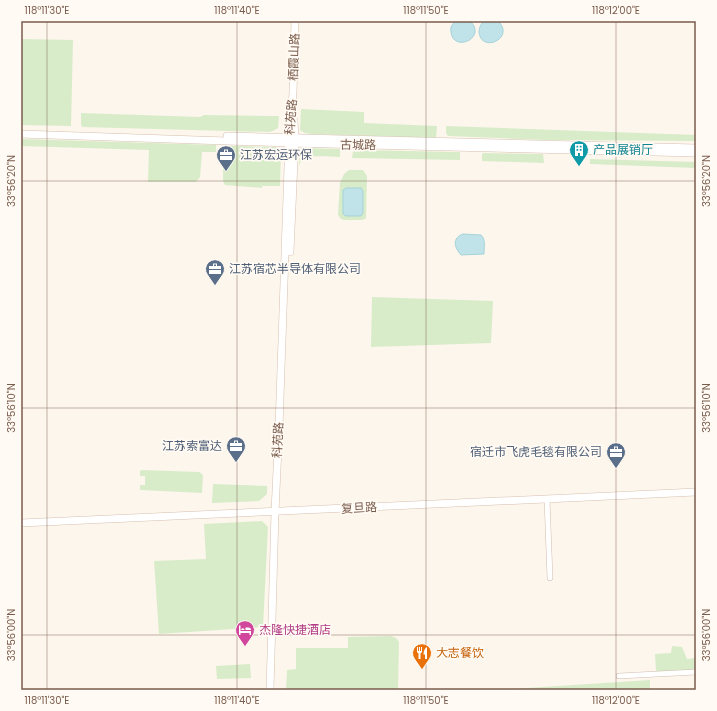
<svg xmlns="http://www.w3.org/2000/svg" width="717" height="711" viewBox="0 0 717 711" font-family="Poppins,'Noto Sans SC',sans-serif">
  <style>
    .green { fill: #d8ecc9 }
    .water { fill: #bfe3e8; stroke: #a5d3da }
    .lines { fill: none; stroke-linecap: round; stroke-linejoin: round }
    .street-casing { stroke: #d1beb0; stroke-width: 6 }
    .secondary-casing { stroke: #d6c0b0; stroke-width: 8 }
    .street { stroke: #fff; stroke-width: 5 }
    .secondary { stroke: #fff; stroke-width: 7 }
    .ticks { fill: none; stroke: #7a5c4d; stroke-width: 1; stroke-opacity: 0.45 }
    .labels { text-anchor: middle; stroke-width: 3.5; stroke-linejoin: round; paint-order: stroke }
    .street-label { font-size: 12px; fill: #7a5c4d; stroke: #fffaf3 }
    .culture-label { font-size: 12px; fill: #0d838f; stroke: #fffaf3; text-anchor: start }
    .service-label { font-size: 12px; fill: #4e5e75; stroke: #fffaf3; text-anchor: start }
    .hotel-label { font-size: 12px; fill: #b23c85; stroke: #fffaf3; text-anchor: start }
    .food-label { font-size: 12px; fill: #c56008; stroke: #fffaf3; text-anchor: start }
    .neatline { fill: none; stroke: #7a5c4d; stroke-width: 1.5 }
    .ticks-label { font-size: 10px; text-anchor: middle; fill: #7a5c4d }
  </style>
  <rect width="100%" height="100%" fill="#fdf6ec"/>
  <!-- green -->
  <g class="green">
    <path d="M 21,39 L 73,40 L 71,126 L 21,125 Z"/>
    <path d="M 301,109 L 364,112 L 364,123 L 437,126 L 436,138 L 311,134 L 305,133 L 300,130 Z"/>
    <path d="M 81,113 L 200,117 L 204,115 L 271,116 L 279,116 L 278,128 L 273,131 L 269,132 L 82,127 L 81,124 Z"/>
    <path d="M 446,126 L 696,135 L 696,141 L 546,140 L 448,136 L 446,133 Z"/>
    <path d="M 21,139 L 216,145 L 216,152 L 202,152 L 200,177 L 196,182 L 148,182 L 149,150 L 21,146 Z"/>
    <path d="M 232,146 L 277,147 L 281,150 L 280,186 L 262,186 L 262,188 L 225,185 L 223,181 L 223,152 L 227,148 Z"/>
    <path d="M 302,148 L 340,149 L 340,157 C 332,157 310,155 304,158 C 301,160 300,163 299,166 L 300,150 Z"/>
    <path d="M 356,150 L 460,152 L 460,160 L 352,158 L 353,152 Z"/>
    <path d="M 483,153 L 543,154 L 544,163 L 482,161 L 482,155 Z"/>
    <path d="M 590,159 L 696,162 L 696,168 L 590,164 Z"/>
    <path d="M 349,170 L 363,170 L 367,176 L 366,218 L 365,219 L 361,220 L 344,220 L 341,219 L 338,215 L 340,183 L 344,174 Z"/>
    <path d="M 372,297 L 493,301 L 491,343 L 371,347 Z"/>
    <path d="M 142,470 L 199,472 L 203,475 L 202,493 L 141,490 L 140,490 L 140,485 L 145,485 L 145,476 L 140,476 L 140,471 Z"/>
    <path d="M 213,484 L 267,486 L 267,494 L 259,501 L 212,503 Z"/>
    <path d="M 262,521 L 268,527 L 263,627 L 159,634 L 154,561 L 206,559 L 204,524 Z"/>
    <path d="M 391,636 L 396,638 L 399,642 L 398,690 L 286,690 L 287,670 L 296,669 L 296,648 L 348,648 L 348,637 Z"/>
    <path d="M 672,646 L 682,647 L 687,659 L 696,658 L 696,670 L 656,672 L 655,654 L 671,653 Z"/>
    <path d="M 250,664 L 251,678 L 217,679 L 216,666 Z"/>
    <path d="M 650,680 L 650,690 L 495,690 Z"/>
  </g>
  <!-- water -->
  <g class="water">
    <path d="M 456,21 L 470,21 C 488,38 453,53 451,32 C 450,27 452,24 456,21 Z"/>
    <path d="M 484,21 L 498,21 C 516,38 481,54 479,32 C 479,27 481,24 484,21 Z"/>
    <path d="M 346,188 L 361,188 L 363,191 L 363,213 L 361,216 L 346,216 L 343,214 L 343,190 Z"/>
    <path d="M 463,234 L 481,235 C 486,239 484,248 484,254 L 461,255 C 454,247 452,238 463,234 Z"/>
  </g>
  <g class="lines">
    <!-- street casing -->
    <g class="street-casing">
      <g id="street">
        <path d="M 547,499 L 550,578"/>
        <path d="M 619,676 L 696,672"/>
      </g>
    </g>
    <!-- secondary casing -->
    <g class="secondary-casing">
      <g id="secondary">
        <path d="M 21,134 L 289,143 L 696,153"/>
        <path d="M 227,136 L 696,148"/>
        <path d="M 290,252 L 295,138 L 294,121"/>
        <path d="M 21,523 L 696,492"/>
        <path d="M 270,690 L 275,512 L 279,427 L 289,138 L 293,93 L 295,21"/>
      </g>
    </g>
    <!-- street -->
    <use href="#street" class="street"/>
    <!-- secondary -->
    <use href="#secondary" class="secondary"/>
  </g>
  <!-- ticks -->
  <path class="ticks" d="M 47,21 L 47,690M 237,21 L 237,690M 426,21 L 426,690M 616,21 L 616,690M 21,181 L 696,181M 21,408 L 696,408M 21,635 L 696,635"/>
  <!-- icons -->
  <defs>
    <g id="building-pin" transform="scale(1)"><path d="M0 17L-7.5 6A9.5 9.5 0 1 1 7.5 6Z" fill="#0f9aa8" stroke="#fffaf3"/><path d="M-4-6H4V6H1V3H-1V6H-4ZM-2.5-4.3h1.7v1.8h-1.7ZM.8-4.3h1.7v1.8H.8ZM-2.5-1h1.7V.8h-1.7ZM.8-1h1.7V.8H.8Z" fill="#fff"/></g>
    <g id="office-pin" transform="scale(1)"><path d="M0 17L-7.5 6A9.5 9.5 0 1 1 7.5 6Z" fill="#5c6f8a" stroke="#fffaf3"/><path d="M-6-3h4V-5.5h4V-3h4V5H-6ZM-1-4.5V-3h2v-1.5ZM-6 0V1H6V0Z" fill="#fff"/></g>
    <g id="hotel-pin" transform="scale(1)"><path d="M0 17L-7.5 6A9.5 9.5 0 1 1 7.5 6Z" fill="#d1479c" stroke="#fffaf3"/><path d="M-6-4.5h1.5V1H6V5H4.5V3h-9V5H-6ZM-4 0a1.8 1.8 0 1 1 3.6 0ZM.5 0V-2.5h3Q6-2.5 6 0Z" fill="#fff"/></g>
    <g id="restaurant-pin" transform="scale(1)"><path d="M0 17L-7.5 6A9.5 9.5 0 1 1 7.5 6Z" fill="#e8710a" stroke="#fffaf3"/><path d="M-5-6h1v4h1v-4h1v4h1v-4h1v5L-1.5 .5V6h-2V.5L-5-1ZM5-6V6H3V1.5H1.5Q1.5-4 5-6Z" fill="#fff"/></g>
  </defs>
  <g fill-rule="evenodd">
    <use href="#building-pin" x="579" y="150"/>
    <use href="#office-pin" x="226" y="155"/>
    <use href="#office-pin" x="215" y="269"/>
    <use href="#office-pin" x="236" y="446"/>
    <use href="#office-pin" x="616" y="452"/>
    <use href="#hotel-pin" x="245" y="630"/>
    <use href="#restaurant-pin" x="422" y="653"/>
  </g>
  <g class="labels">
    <!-- street labels -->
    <g class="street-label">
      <text transform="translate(294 57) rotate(-88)" y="4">栖霞山路</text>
      <text transform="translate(291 117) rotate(-85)" y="4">科苑路</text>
      <text transform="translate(358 145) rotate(1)" y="4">古城路</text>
      <text transform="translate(278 440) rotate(-87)" y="4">科苑路</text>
      <text transform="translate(359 508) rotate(-3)" y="4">复旦路</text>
    </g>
    <!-- culture labels -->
    <g class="culture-label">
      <text x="593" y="154">产品展销厅</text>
    </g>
    <!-- service labels -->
    <g class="service-label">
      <text x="240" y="159">江苏宏运环保</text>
      <text x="229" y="273">江苏宿芯半导体有限公司</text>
      <text x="222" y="450" text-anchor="end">江苏索富达</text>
      <text x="602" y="456" text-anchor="end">宿迁市飞虎毛毯有限公司</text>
    </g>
    <!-- hotel labels -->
    <g class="hotel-label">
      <text x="259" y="634">杰隆快捷酒店</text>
    </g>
    <!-- food labels -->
    <g class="food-label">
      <text x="436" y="657">大志餐饮</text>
    </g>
  </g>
  <!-- border -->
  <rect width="717" height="711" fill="none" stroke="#fffaf3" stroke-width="44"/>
  <rect x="22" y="22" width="673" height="667" class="neatline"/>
  <g class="ticks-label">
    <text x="47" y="14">118°11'30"E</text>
    <text x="237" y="14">118°11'40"E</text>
    <text x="426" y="14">118°11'50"E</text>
    <text x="616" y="14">118°12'00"E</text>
    <text transform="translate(11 181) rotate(-90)" y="4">33°56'20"N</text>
    <text transform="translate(706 181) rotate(-90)" y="4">33°56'20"N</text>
    <text transform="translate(11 408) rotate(-90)" y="4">33°56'10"N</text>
    <text transform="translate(706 408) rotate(-90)" y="4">33°56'10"N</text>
    <text transform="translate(11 635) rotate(-90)" y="4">33°56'00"N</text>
    <text transform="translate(706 635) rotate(-90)" y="4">33°56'00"N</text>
    <text x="47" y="704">118°11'30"E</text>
    <text x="237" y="704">118°11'40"E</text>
    <text x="426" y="704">118°11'50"E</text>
    <text x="616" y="704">118°12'00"E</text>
  </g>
</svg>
